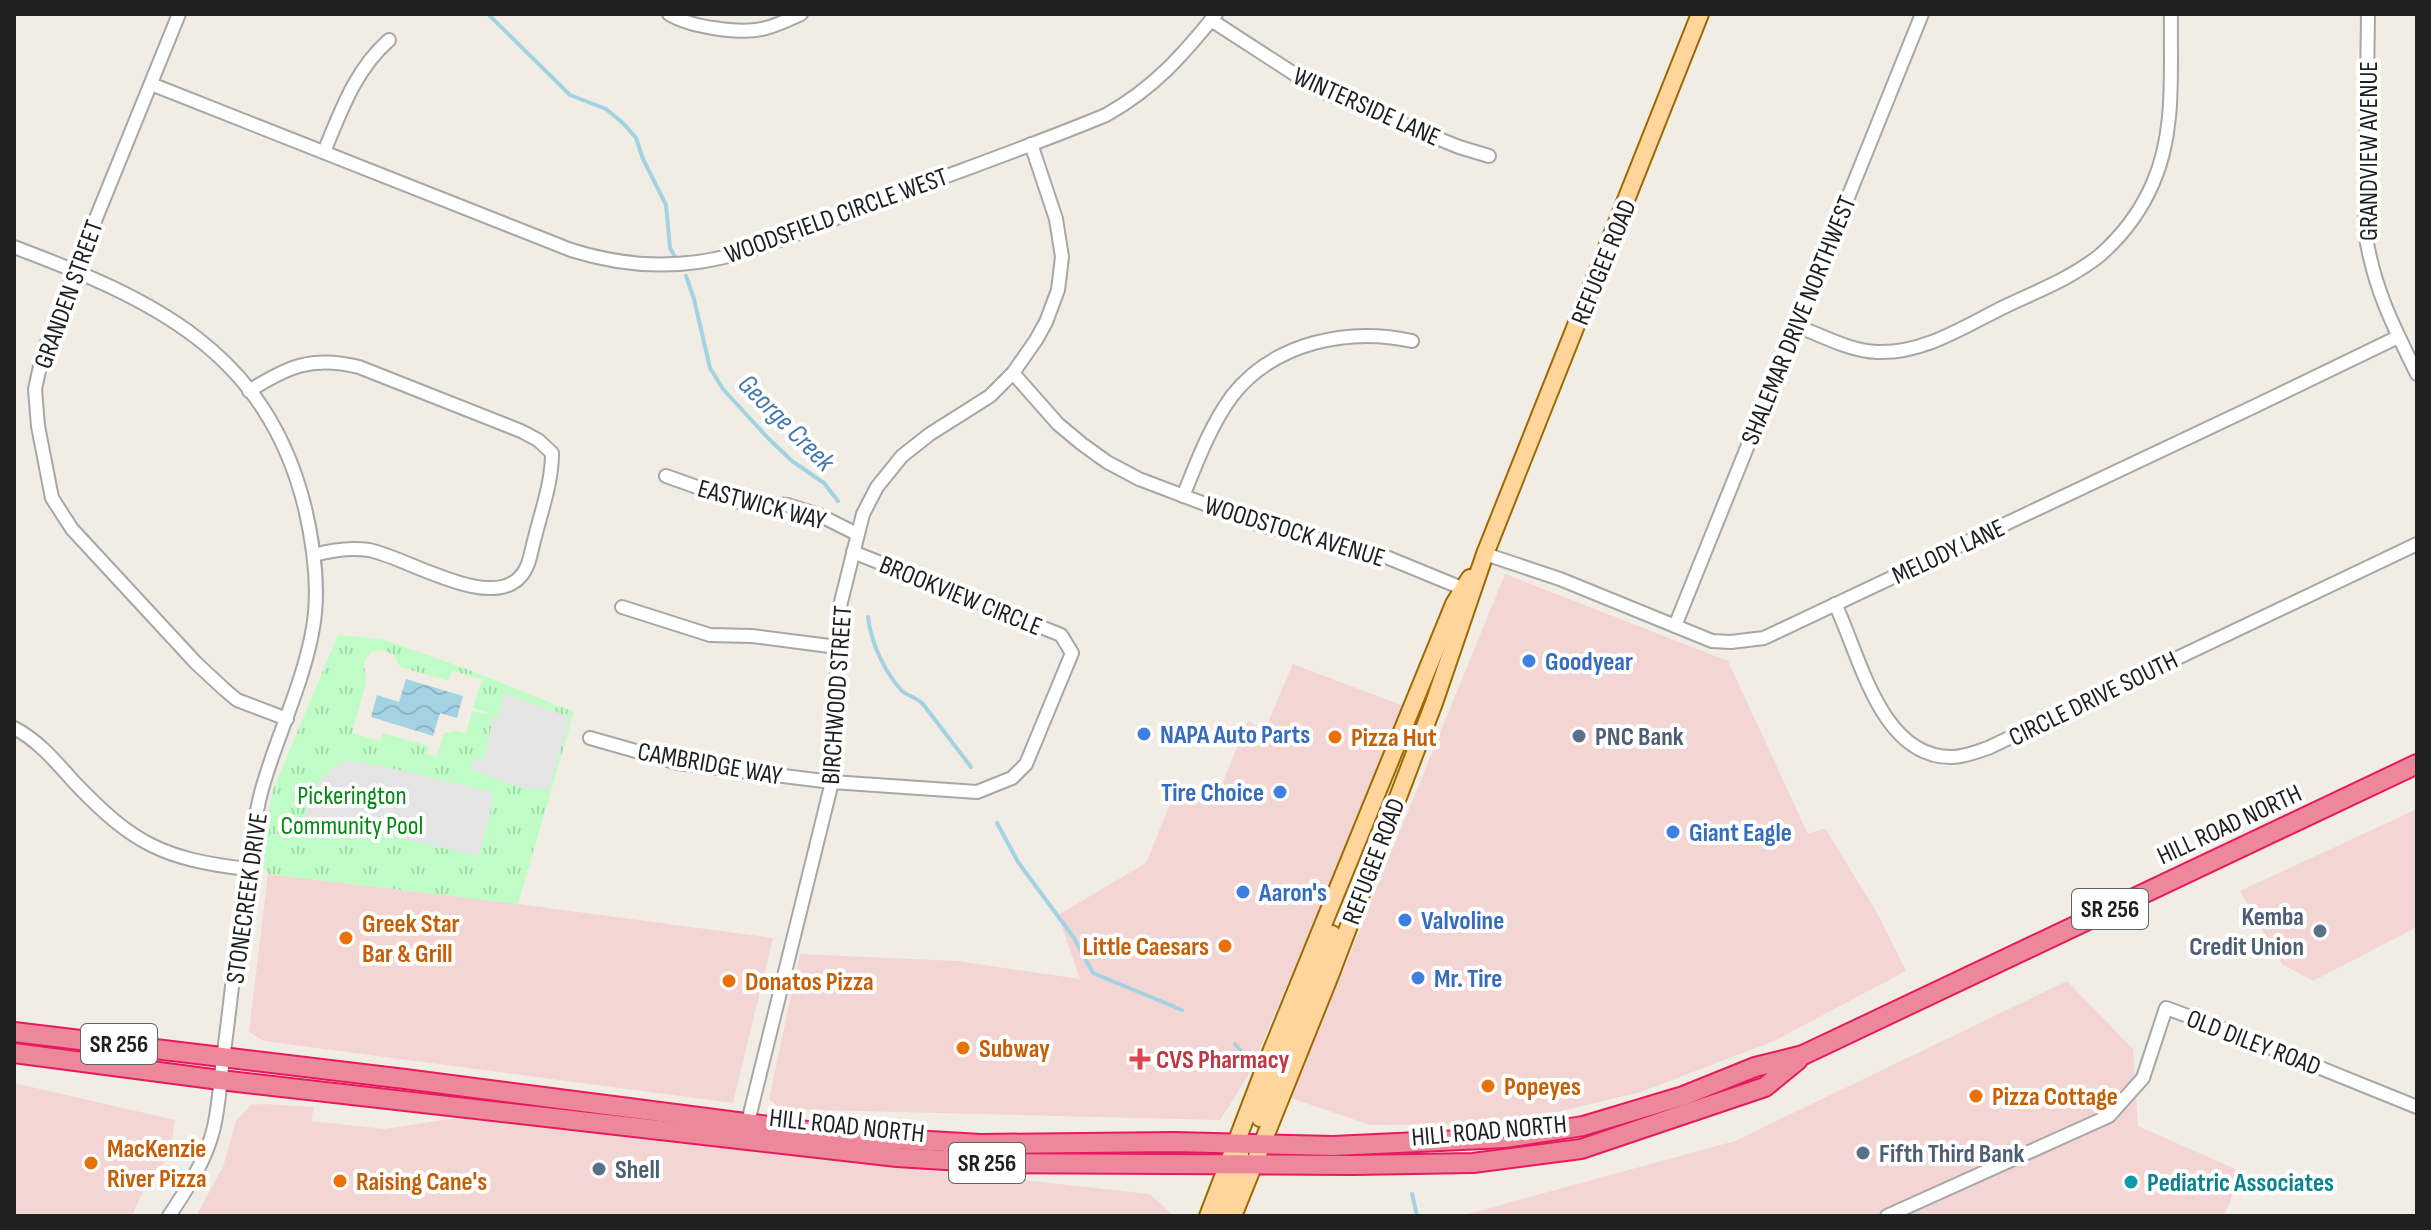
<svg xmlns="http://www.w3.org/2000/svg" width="2431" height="1230" viewBox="0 0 2431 1230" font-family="'Sofia Sans Condensed',sans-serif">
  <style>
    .commercial { fill: #f3d5d4 }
    .park { fill: url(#park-tufts); fill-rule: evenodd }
    .parking { fill: #e4e4e4 }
    .water { fill: url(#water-waves) }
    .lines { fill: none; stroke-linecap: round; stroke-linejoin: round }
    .stream { stroke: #a3d3e2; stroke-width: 4 }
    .minor-casing { stroke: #a7a7a7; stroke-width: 16 }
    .major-casing { stroke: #9b6a00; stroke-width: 20 }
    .highway-casing { stroke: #e8195e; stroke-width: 22 }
    .minor { stroke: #fff; stroke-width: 12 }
    .major { stroke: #ffd59c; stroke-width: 16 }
    .highway { stroke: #ed889a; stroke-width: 18 }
    .shop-dot { fill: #3f7fe0; stroke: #fff; stroke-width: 3 }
    .service-dot { fill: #5c6f8a; stroke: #fff; stroke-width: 3 }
    .food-dot { fill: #e8710a; stroke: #fff; stroke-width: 3 }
    .health-dot { fill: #e0444e; stroke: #fff; stroke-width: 3 }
    .culture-dot { fill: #0f9aa8; stroke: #fff; stroke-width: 3 }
    .labels { text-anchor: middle; stroke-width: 8; stroke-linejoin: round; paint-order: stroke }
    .shield { fill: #fff; stroke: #636363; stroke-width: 2 }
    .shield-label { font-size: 24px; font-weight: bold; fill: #202020 }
    .street-label { font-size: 26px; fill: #202020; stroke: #fff }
    .shop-label { font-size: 26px; font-weight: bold; fill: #366cbe; stroke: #fff; text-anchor: start }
    .service-label { font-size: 26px; font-weight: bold; fill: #4e5e75; stroke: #fff; text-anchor: start }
    .food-label { font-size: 26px; font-weight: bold; fill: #c56008; stroke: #fff; text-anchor: start }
    .park-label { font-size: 26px; fill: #038810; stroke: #fff }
    .health-label { font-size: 26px; font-weight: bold; fill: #be3a42; stroke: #fff; text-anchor: start }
    .culture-label { font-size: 26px; font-weight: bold; fill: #0d838f; stroke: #fff; text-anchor: start }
    .water-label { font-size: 28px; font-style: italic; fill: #4178af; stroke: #fff }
  </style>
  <defs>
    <pattern id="park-tufts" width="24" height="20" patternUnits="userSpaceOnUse" patternTransform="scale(2)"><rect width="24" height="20" fill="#c0fdc6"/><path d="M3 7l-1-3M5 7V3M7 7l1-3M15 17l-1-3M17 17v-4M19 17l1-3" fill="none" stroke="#a5d9aa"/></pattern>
    <pattern id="water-waves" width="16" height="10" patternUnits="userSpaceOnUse" patternTransform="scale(2)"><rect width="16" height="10" fill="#a3d3e2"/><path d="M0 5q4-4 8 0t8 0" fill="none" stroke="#8cb5c2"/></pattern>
  </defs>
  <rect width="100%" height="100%" fill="#f1ede5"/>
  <!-- commercial -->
  <g class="commercial">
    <path d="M 1505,574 L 1728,661 L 1808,834 L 1825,828 L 1877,913 L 1906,971 L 1774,1041 L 1641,1092 L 1506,1124 L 1370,1125 L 1291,1098 Z"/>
    <path d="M 1293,664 L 1406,707 L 1248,1076 L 1220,1120 L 781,1109 L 769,1099 L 800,954 L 957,961 L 1080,979 L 1058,915 L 1146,863 L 1178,785 L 1215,801 L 1248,721 L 1264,731 Z"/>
    <path d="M 2417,809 L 2417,927 L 2313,981 L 2282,964 L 2240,891 Z"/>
    <path d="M 268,874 L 518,904 L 773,938 L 733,1103 L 264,1041 L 249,1032 Z"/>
    <path d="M 2067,981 L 2133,1049 L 2138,1126 L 2242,1172 L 2224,1216 L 1460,1216 L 1735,1141 Z"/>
    <path d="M 14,1083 L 175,1120 L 170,1154 L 142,1193 L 132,1216 L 14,1216 Z"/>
    <path d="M 264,1104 L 314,1107 L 311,1121 L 384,1129 L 457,1118 L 1150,1194 L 1174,1216 L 196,1216 L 223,1167 L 236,1121 L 251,1105 Z"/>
  </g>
  <!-- park -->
  <path class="park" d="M 338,635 L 382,639 L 467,669 L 574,712 L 518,904 L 268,874 L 260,863 L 272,792 ZM 382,650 L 394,655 L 400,667 L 449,681 L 452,671 L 482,679 L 473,708 L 487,712 L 487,714 L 472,711 L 466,733 L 456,731 L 444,734 L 436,757 L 427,754 L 429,746 L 382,733 L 380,741 L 352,733 L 366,683 L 364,661 L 372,652 Z"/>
  <!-- parking -->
  <g class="parking">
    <path d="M 504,693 L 570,717 L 549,790 L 518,787 L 471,770 L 473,758 L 484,760 L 493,716 L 498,718 Z"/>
    <path d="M 346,760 L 382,766 L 493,792 L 491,808 L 479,856 L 305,817 L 307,807 L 293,804 L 296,790 L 308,794 L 316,791 L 319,782 L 330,770 Z"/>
  </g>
  <!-- water -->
  <path class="water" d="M 406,679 L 463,696 L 457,718 L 440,713 L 433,736 L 371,717 L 377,695 L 399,702 Z"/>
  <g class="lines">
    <!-- stream -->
    <g class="stream">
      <path d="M 488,14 L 570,95 L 606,109 L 624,124 L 636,138 L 643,159 L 666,205 L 670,248 L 675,257"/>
      <path d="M 686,276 L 694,299 L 710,368 L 723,389 L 767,437 L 792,461 L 824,483 L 838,501"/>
      <path d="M 868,617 C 871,643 884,671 902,691 C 908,696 916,697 923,704 L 971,767"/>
      <path d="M 997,823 L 1018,862 L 1074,938 L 1093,973 L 1182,1010"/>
      <path d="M 1235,1044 L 1245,1056"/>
      <path d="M 1412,1194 L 1417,1216"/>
    </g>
    <!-- minor casing -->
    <g class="minor-casing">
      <g id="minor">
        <path d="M 179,14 L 75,270 L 43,353 L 35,389 L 38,426 L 52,498 L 72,529 L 196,663 L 224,689 L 237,700 L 287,719"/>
        <path d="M 669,14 C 690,27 742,35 766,28 C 778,25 790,19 801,14"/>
        <path d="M 2368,14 L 2365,231 C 2373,286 2392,324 2417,374"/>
        <path d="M 1211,20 L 1319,90 L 1459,147 L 1489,156"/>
        <path d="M 151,84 L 571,250 C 612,263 655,268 698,262 C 756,254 817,225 872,204 C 950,174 1029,147 1106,115 C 1154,88 1182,56 1216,14"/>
        <path d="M 324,152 C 341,111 355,70 389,40"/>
        <path d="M 14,247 C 152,299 266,350 305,508 C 314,547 320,588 313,628 C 303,685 277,735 262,789 C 255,814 252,841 248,867 C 237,930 232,995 223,1059 C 220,1082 219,1108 213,1131 C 205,1162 187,1189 169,1216"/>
        <path d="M 1796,326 C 1822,335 1849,351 1877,352 C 1925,354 1966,325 2008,305 C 2040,290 2071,278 2099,256 C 2122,236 2141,211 2153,183 C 2176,131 2170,70 2171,14"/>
        <path d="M 1013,373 L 1058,424 L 1082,444 L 1107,462 L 1139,479 L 1263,526 L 1374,552 L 1469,591"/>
        <path d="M 249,391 C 287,367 312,355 359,367 L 521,431 L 538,440 L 552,453 C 552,482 542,509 535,537 C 531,550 530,567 520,577 C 489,611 406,557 369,550 C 349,547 332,550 314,555"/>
        <path d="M 666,476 L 739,502 L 788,505 L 819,515 L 857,534"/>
        <path d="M 1183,496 C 1197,462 1210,426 1232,396 C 1274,342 1349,327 1412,341"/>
        <path d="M 1485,554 L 1560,579 L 1712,641 L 1731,642 L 1764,638 L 2251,408 L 2398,337"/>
        <path d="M 1835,604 C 1860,655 1880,758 1952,757 C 1964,757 1976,752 1988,748 L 2417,544"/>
        <path d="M 622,607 L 710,635 L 752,636 L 837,647"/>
        <path d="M 1675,626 L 1922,14"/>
        <path d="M 14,728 C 38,740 56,762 74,782 C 133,844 163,859 247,869"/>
        <path d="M 590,738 L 678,763 L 832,782 L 977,792 L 1012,778 L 1026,764 L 1072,653 L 1061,635 L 853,552"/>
        <path d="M 746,1130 L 832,782 L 840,606 L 863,514 L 877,487 L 902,456 L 930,434 L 990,396 L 1013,373 L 1036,340 L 1046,322 L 1058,290 L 1062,257 L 1056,219 L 1031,144"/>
        <path d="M 1887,1216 L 2109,1116 L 2143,1078 L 2166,1008 L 2234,1033 L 2417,1107"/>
      </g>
    </g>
    <!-- major casing -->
    <g class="major-casing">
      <g id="major">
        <path d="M 1260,1118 L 1332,934"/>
        <path d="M 1208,1216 L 1265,1067 L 1454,604 L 1470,578"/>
        <path d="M 1220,1216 L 1240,1164 L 1240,1153"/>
        <path d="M 1233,1216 L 1329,978 L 1434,703 L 1485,554 L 1700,14"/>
      </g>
    </g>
    <!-- highway casing -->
    <g class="highway-casing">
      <g id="highway">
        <path d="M 14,1032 L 405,1079 L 846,1136 L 980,1144 L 1174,1142 L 1333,1146 L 1505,1138 L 1583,1126 L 1683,1096 L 1755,1067 L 1803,1055 L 2417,764"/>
        <path d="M 14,1053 L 220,1080 L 897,1157 L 993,1163 L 1353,1165 L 1473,1163 L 1581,1149 L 1765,1087 L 1798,1060"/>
      </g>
    </g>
    <!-- minor -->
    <use href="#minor" class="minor"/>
    <!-- major -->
    <use href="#major" class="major"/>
    <!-- highway -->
    <use href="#highway" class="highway"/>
  </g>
  <!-- markers -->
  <g class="shop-dot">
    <circle cx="1529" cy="661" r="8"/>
    <circle cx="1144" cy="734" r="8"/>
    <circle cx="1280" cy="792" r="8"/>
    <circle cx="1673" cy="832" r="8"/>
    <circle cx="1243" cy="892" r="8"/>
    <circle cx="1405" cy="920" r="8"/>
    <circle cx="1418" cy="978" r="8"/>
  </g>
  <g class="service-dot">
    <circle cx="1579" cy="736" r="8"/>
    <circle cx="2320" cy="931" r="8"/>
    <circle cx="1863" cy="1153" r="8"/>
    <circle cx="599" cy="1169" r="8"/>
  </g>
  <g class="food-dot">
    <circle cx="1335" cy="737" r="8"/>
    <circle cx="346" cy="938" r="8"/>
    <circle cx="1225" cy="946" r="8"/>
    <circle cx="729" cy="981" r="8"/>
    <circle cx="963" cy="1048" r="8"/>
    <circle cx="1488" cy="1086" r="8"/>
    <circle cx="1976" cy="1096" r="8"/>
    <circle cx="91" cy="1163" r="8"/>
    <circle cx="340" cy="1181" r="8"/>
  </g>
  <path class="health-dot" d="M1136 1047h8v8h8v8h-8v8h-8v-8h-8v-8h8z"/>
  <circle class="culture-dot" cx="2131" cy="1182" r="8"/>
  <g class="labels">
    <!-- shield labels -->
    <g class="shield">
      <rect x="2072" y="889" width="76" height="40" rx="6"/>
      <rect x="81" y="1024" width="76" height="40" rx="6"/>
      <rect x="949" y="1143" width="76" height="40" rx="6"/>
    </g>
    <g class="shield-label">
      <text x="2110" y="917">SR 256</text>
      <text x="119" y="1052">SR 256</text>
      <text x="987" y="1171">SR 256</text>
    </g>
    <!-- street labels -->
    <g class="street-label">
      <text transform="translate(1367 106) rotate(24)" y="9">WINTERSIDE LANE</text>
      <text transform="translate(2368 151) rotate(-90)" y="9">GRANDVIEW AVENUE</text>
      <text transform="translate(836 215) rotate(-20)" y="9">WOODSFIELD CIRCLE WEST</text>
      <text transform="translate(1603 262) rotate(-68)" y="9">REFUGEE ROAD</text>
      <text transform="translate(68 294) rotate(-70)" y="9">GRANDEN STREET</text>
      <text transform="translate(1798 320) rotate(-68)" y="9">SHALEMAR DRIVE NORTHWEST</text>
      <text transform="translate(762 504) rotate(15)" y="9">EASTWICK WAY</text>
      <text transform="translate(1295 531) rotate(17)" y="9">WOODSTOCK AVENUE</text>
      <text transform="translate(1948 551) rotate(-25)" y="9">MELODY LANE</text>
      <text transform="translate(961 595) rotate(22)" y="9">BROOKVIEW CIRCLE</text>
      <text transform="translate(836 695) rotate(-86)" y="9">BIRCHWOOD STREET</text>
      <text transform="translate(2093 698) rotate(-26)" y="9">CIRCLE DRIVE SOUTH</text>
      <text transform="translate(710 763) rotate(10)" y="9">CAMBRIDGE WAY</text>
      <text transform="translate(2229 824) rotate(-25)" y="9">HILL ROAD NORTH</text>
      <text transform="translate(1373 861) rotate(-69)" y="9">REFUGEE ROAD</text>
      <text transform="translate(246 898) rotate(-82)" y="9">STONECREEK DRIVE</text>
      <text transform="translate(2254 1042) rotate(21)" y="9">OLD DILEY ROAD</text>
      <text transform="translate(847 1125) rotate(6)" y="9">HILL ROAD NORTH</text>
      <text transform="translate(1489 1130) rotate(-5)" y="9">HILL ROAD NORTH</text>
    </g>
    <!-- shop labels -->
    <g class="shop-label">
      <text x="1545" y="670">Goodyear</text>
      <text x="1160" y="743">NAPA Auto Parts</text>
      <text x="1264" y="801" text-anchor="end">Tire Choice</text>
      <text x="1689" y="841">Giant Eagle</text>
      <text x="1259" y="901">Aaron's</text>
      <text x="1421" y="929">Valvoline</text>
      <text x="1434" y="987">Mr. Tire</text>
    </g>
    <!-- service labels -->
    <g class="service-label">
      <text x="1595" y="745">PNC Bank</text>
      <text x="2304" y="925" text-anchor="end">Kemba<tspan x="2304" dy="30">Credit Union</tspan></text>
      <text x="1879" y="1162">Fifth Third Bank</text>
      <text x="615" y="1178">Shell</text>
    </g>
    <!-- food labels -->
    <g class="food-label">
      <text x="1351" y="746">Pizza Hut</text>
      <text x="362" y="932">Greek Star<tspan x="362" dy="30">Bar &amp; Grill</tspan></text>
      <text x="1209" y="955" text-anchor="end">Little Caesars</text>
      <text x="745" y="990">Donatos Pizza</text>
      <text x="979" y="1057">Subway</text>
      <text x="1504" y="1095">Popeyes</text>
      <text x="1992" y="1105">Pizza Cottage</text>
      <text x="107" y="1157">MacKenzie<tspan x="107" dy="30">River Pizza</tspan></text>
      <text x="356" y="1190">Raising Cane's</text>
    </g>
    <!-- park labels -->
    <g class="park-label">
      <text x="352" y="804">Pickerington<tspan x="352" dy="30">Community Pool</tspan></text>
    </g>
    <!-- health labels -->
    <g class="health-label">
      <text x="1156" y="1068">CVS Pharmacy</text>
    </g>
    <!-- culture labels -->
    <g class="culture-label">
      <text x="2147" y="1191">Pediatric Associates</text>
    </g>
    <!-- water labels -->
    <g class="water-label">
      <text transform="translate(787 422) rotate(45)" y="10">George Creek</text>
    </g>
  </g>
  <!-- border -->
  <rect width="2431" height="1230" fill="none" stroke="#202020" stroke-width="32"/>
</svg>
